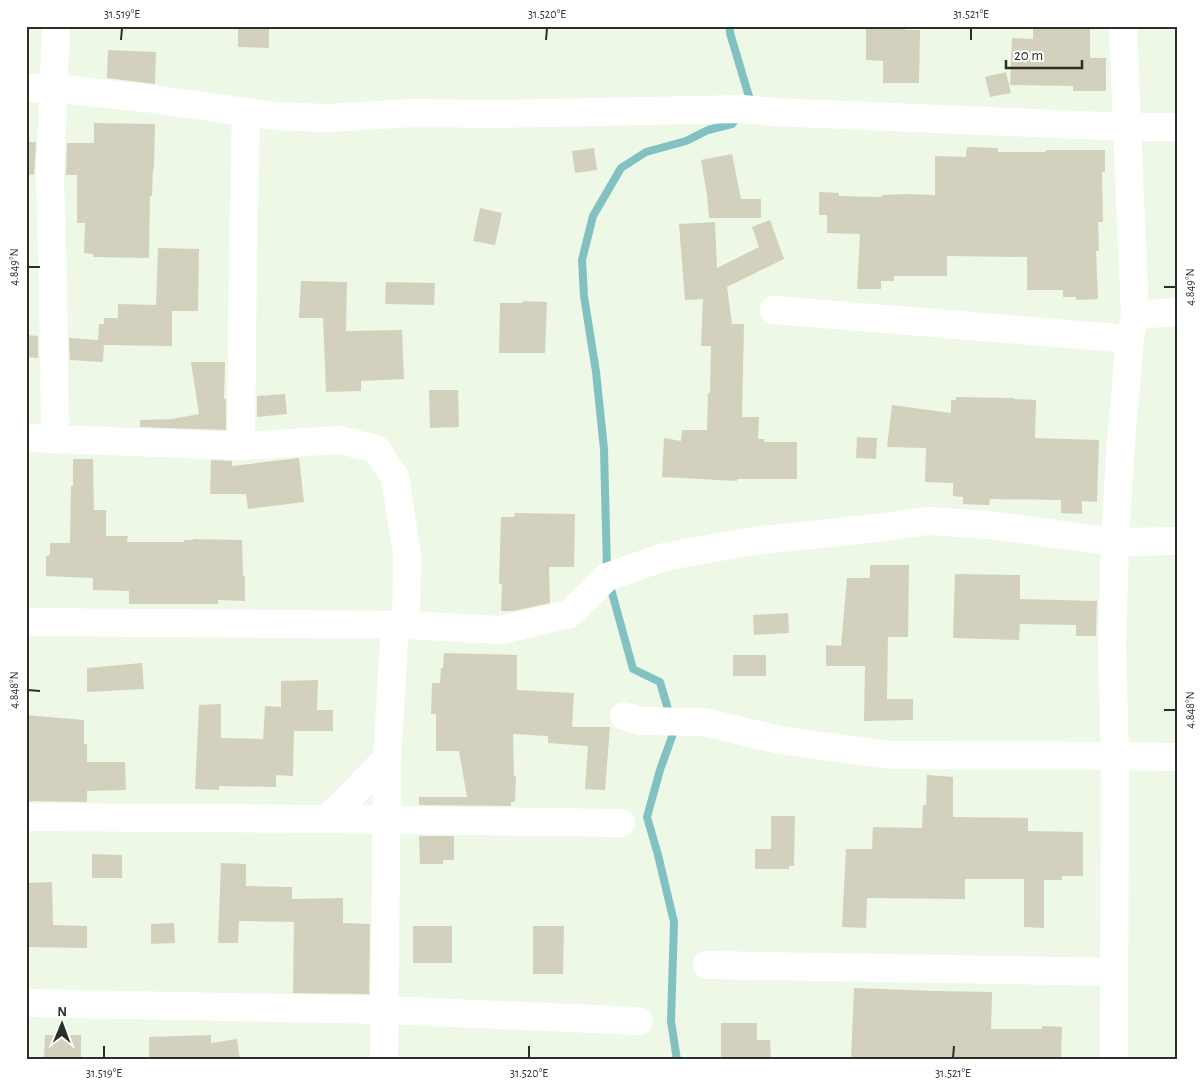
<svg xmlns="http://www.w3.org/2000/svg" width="1204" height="1086" viewBox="0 0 1204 1086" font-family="'Alegreya Sans',sans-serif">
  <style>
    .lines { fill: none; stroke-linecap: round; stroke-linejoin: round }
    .stream { stroke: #81c1c2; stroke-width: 8 }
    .building { fill: #d3d1bd }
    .street { stroke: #fff; stroke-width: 28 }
    .ticks { fill: none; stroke: #2b2f28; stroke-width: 2 }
    .neatline { fill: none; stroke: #2b2f28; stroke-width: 2 }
    .ticks-label { font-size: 12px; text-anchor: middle; fill: #2b2f28 }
  </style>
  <rect width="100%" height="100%" fill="#edf8e6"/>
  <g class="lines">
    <!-- stream -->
    <g class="stream">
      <path d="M 730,26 L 730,33 L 750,100 L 746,105"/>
      <path d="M 607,571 L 604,449 L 596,372 L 584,296 L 582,260 L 593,216 L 621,168 L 646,152 L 686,141 L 708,130 L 732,124 L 738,116"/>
      <path d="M 609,582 L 633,669 L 660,682 L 670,716"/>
      <path d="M 673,728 L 674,731 L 660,770 L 647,817 L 658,855 L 674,922 L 671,1021 L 677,1060"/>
    </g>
  </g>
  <!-- building -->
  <g class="building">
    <path d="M 238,26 L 269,26 L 269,48 L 238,47 Z"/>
    <path d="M 866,26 L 905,26 L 905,30 L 920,30 L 919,83 L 883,83 L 883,61 L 866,60 Z"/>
    <path d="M 1033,26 L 1090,26 L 1090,58 L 1106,58 L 1106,91 L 1073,91 L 1073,86 L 1010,85 L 1012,38 L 1033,39 Z"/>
    <path d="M 108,50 L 156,52 L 155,84 L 107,78 Z"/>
    <path d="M 1006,72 L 1011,93 L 990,97 L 985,77 Z"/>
    <path d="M 94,123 L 155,124 L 154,169 L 153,169 L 152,196 L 150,196 L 149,258 L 93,257 L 93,254 L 84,253 L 85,223 L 77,223 L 77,175 L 66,175 L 67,143 L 94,143 Z"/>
    <path d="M 26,142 L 36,142 L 34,175 L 26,174 Z"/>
    <path d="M 967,147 L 998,148 L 998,152 L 1046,152 L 1046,150 L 1105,150 L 1105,172 L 1102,172 L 1103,222 L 1098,222 L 1099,251 L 1096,251 L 1098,299 L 1076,300 L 1076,297 L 1063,297 L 1063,290 L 1027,290 L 1027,257 L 947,256 L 947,276 L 894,276 L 894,281 L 881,281 L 881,289 L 857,289 L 860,234 L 827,233 L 827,215 L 819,215 L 819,192 L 839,193 L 839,196 L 882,197 L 882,195 L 905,194 L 935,195 L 935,156 L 966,157 Z"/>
    <path d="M 594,148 L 597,170 L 575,173 L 572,151 Z"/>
    <path d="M 732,154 L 741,199 L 761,199 L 761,218 L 709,218 L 707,195 L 701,160 Z"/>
    <path d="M 480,208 L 502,213 L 495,245 L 473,241 Z"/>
    <path d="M 770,220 L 784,259 L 727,287 L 732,324 L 744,324 L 742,417 L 759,417 L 758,439 L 765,439 L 764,442 L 797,442 L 797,479 L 737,479 L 737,481 L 662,477 L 664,438 L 681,441 L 682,430 L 707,430 L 708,393 L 710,393 L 711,346 L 701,346 L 703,299 L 685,300 L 679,224 L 715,222 L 717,268 L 759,247 L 752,227 Z"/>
    <path d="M 158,248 L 199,249 L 198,311 L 172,311 L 172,346 L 104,345 L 103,362 L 70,360 L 69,338 L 98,340 L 99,324 L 104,324 L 104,318 L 118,318 L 118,304 L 156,305 Z"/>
    <path d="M 301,281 L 347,282 L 346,331 L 402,330 L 404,379 L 361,381 L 361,391 L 326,392 L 323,318 L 299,318 Z"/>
    <path d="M 386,282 L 435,283 L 434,305 L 385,304 Z"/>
    <path d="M 523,301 L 547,302 L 545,353 L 499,353 L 500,303 L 523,303 Z"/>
    <path d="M 26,335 L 38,336 L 38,358 L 26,357 Z"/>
    <path d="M 191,362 L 225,362 L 224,399 L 226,399 L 226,430 L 140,427 L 140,420 L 172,419 L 199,414 Z"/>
    <path d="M 429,390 L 458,390 L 459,427 L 430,428 Z"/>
    <path d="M 285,394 L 287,414 L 257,417 L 257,396 Z"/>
    <path d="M 956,397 L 1014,398 L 1014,399 L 1036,400 L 1035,438 L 1099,440 L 1097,502 L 1082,501 L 1082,514 L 1061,513 L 1061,500 L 990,499 L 989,505 L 963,504 L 963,497 L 953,496 L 953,483 L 925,482 L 926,448 L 887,447 L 892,405 L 951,413 L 951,400 L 956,400 Z"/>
    <path d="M 857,437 L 877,438 L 876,459 L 856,458 Z"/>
    <path d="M 299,458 L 304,502 L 248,509 L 246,494 L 210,494 L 211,460 L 232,461 L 232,466 Z"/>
    <path d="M 73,459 L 93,459 L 94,510 L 106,510 L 106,536 L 128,536 L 127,542 L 184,542 L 184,540 L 193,540 L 193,539 L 242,540 L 243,576 L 245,576 L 245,601 L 218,600 L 218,604 L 129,604 L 129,591 L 93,590 L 93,578 L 46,576 L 46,556 L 50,555 L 50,543 L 70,543 L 71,486 L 73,486 Z"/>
    <path d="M 515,513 L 575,514 L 574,567 L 549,567 L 550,603 L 514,611 L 501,611 L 502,584 L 499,584 L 501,517 L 514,517 Z"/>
    <path d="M 870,565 L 909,565 L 908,637 L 888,637 L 887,699 L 913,699 L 913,720 L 864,721 L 865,666 L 826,666 L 826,645 L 841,646 L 847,578 L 870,578 Z"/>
    <path d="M 955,574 L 1020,575 L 1020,599 L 1097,601 L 1096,636 L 1076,636 L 1076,625 L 1020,624 L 1019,640 L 953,638 Z"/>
    <path d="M 788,613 L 789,633 L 754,635 L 753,615 Z"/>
    <path d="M 444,653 L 517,655 L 517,690 L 574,693 L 572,727 L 610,727 L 605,790 L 585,789 L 588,746 L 548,743 L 548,736 L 513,734 L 514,776 L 516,776 L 515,802 L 511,802 L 511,806 L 419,805 L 419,797 L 467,797 L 459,751 L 436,751 L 436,714 L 431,714 L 432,683 L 440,683 L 441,668 L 443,668 Z"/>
    <rect x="733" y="655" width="33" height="21"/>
    <path d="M 142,663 L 144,689 L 87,692 L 87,668 Z"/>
    <path d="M 318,680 L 317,710 L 333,710 L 333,731 L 294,731 L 293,776 L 276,775 L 276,787 L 219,786 L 219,790 L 195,789 L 199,705 L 221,704 L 221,738 L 263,739 L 265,706 L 281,707 L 281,681 Z"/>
    <path d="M 26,715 L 84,720 L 84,744 L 87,744 L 87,762 L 125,762 L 126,790 L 87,791 L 87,802 L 26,801 Z"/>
    <path d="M 927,775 L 953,777 L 953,817 L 1028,818 L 1028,831 L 1083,832 L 1083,876 L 1062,876 L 1062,880 L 1044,880 L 1044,928 L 1024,927 L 1024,879 L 965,879 L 965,899 L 867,898 L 866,928 L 842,927 L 846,849 L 872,849 L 873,827 L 922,828 L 923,805 L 926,805 Z"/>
    <path d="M 771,816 L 795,816 L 794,866 L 789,866 L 789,869 L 755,869 L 755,849 L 771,849 Z"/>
    <path d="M 419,836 L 454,836 L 454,860 L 443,860 L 443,864 L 420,864 Z"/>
    <path d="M 92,854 L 122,855 L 122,878 L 92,878 Z"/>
    <path d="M 221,863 L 246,864 L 246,886 L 292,887 L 292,899 L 343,898 L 343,923 L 370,924 L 369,994 L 293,993 L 294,922 L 239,921 L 238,943 L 218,943 Z"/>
    <path d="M 52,882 L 53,925 L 87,926 L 87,948 L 26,947 L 26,924 L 28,924 L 27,883 Z"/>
    <path d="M 174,923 L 175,943 L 151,944 L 151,924 Z"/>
    <rect x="413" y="926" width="39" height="37"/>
    <path d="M 533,926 L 564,926 L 563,974 L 533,974 Z"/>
    <path d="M 854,988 L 936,991 L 992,992 L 991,1029 L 1042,1029 L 1042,1026 L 1062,1027 L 1061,1060 L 921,1058 L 921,1060 L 851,1060 Z"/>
    <path d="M 721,1023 L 757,1023 L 757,1040 L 770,1040 L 771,1060 L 721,1060 Z"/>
    <path d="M 45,1035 L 81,1035 L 81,1060 L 44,1060 Z"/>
    <path d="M 211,1035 L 211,1043 L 237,1039 L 240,1060 L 149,1060 L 149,1037 Z"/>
  </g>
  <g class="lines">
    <!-- street -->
    <g class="street">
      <path d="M 26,88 L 54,88 L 145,98 L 275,116 L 327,118 L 413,113 L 494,114 L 743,109 L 774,112 L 1127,127 L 1178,127"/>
      <path d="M 774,310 L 1130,339"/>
      <path d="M 1135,315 L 1178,312"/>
      <path d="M 26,438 L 241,446 L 340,440 L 376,449 L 395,477 L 407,554 L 406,625"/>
      <path d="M 55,438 L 53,287 L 50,177 L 56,26"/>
      <path d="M 241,446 L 243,254 L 246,112"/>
      <path d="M 26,622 L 406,625 L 501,630 L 569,614 L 607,577 L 664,557 L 753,541 L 876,528 L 928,521 L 990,525 L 1115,542 L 1178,541"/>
      <path d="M 624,716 L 640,721 L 704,722 L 779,740 L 889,755 L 1115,756 L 1178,757"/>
      <path d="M 26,817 L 326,819 L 621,823"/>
      <path d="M 326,819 L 345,802 L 387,758"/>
      <path d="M 707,965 L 1114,972"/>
      <path d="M 26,1003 L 384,1010 L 639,1021"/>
      <path d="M 384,1060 L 387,758 L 395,625"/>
      <path d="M 1114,1060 L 1115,756 L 1112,645 L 1115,542 L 1120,454 L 1130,339 L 1135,315 L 1127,127 L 1123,26"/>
    </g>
  </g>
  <!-- ticks -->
  <path class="ticks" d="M 121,40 L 122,28M 546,40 L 547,28M 971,40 L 971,28M 28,267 L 40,267M 1164,287 L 1176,287M 28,690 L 40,691M 1164,710 L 1176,710M 104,1058 L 104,1046M 529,1058 L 529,1046M 953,1058 L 954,1046"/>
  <!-- border -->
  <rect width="1204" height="1086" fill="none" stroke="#ffffff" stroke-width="55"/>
  <!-- north arrow -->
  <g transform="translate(62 1024) rotate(1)" stroke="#ffffff" stroke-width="4" paint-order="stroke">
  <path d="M0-4L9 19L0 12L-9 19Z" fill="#2b2f28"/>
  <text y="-8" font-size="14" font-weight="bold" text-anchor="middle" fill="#2b2f28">N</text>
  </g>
  <!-- scale -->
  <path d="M1006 60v8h76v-8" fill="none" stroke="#2b2f28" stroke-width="2.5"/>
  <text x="1014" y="60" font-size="15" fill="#2b2f28" stroke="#ffffff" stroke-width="4" paint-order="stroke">20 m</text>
  <rect x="28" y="28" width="1148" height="1030" class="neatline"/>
  <g class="ticks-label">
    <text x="122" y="18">31.519°E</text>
    <text x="547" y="18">31.520°E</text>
    <text x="971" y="18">31.521°E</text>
    <text transform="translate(14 267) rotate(-90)" y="4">4.849°N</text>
    <text transform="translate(1190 287) rotate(-90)" y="4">4.849°N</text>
    <text transform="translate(14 690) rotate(-90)" y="4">4.848°N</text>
    <text transform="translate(1190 710) rotate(-90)" y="4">4.848°N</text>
    <text x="104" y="1077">31.519°E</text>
    <text x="529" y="1077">31.520°E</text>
    <text x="953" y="1077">31.521°E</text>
  </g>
</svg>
